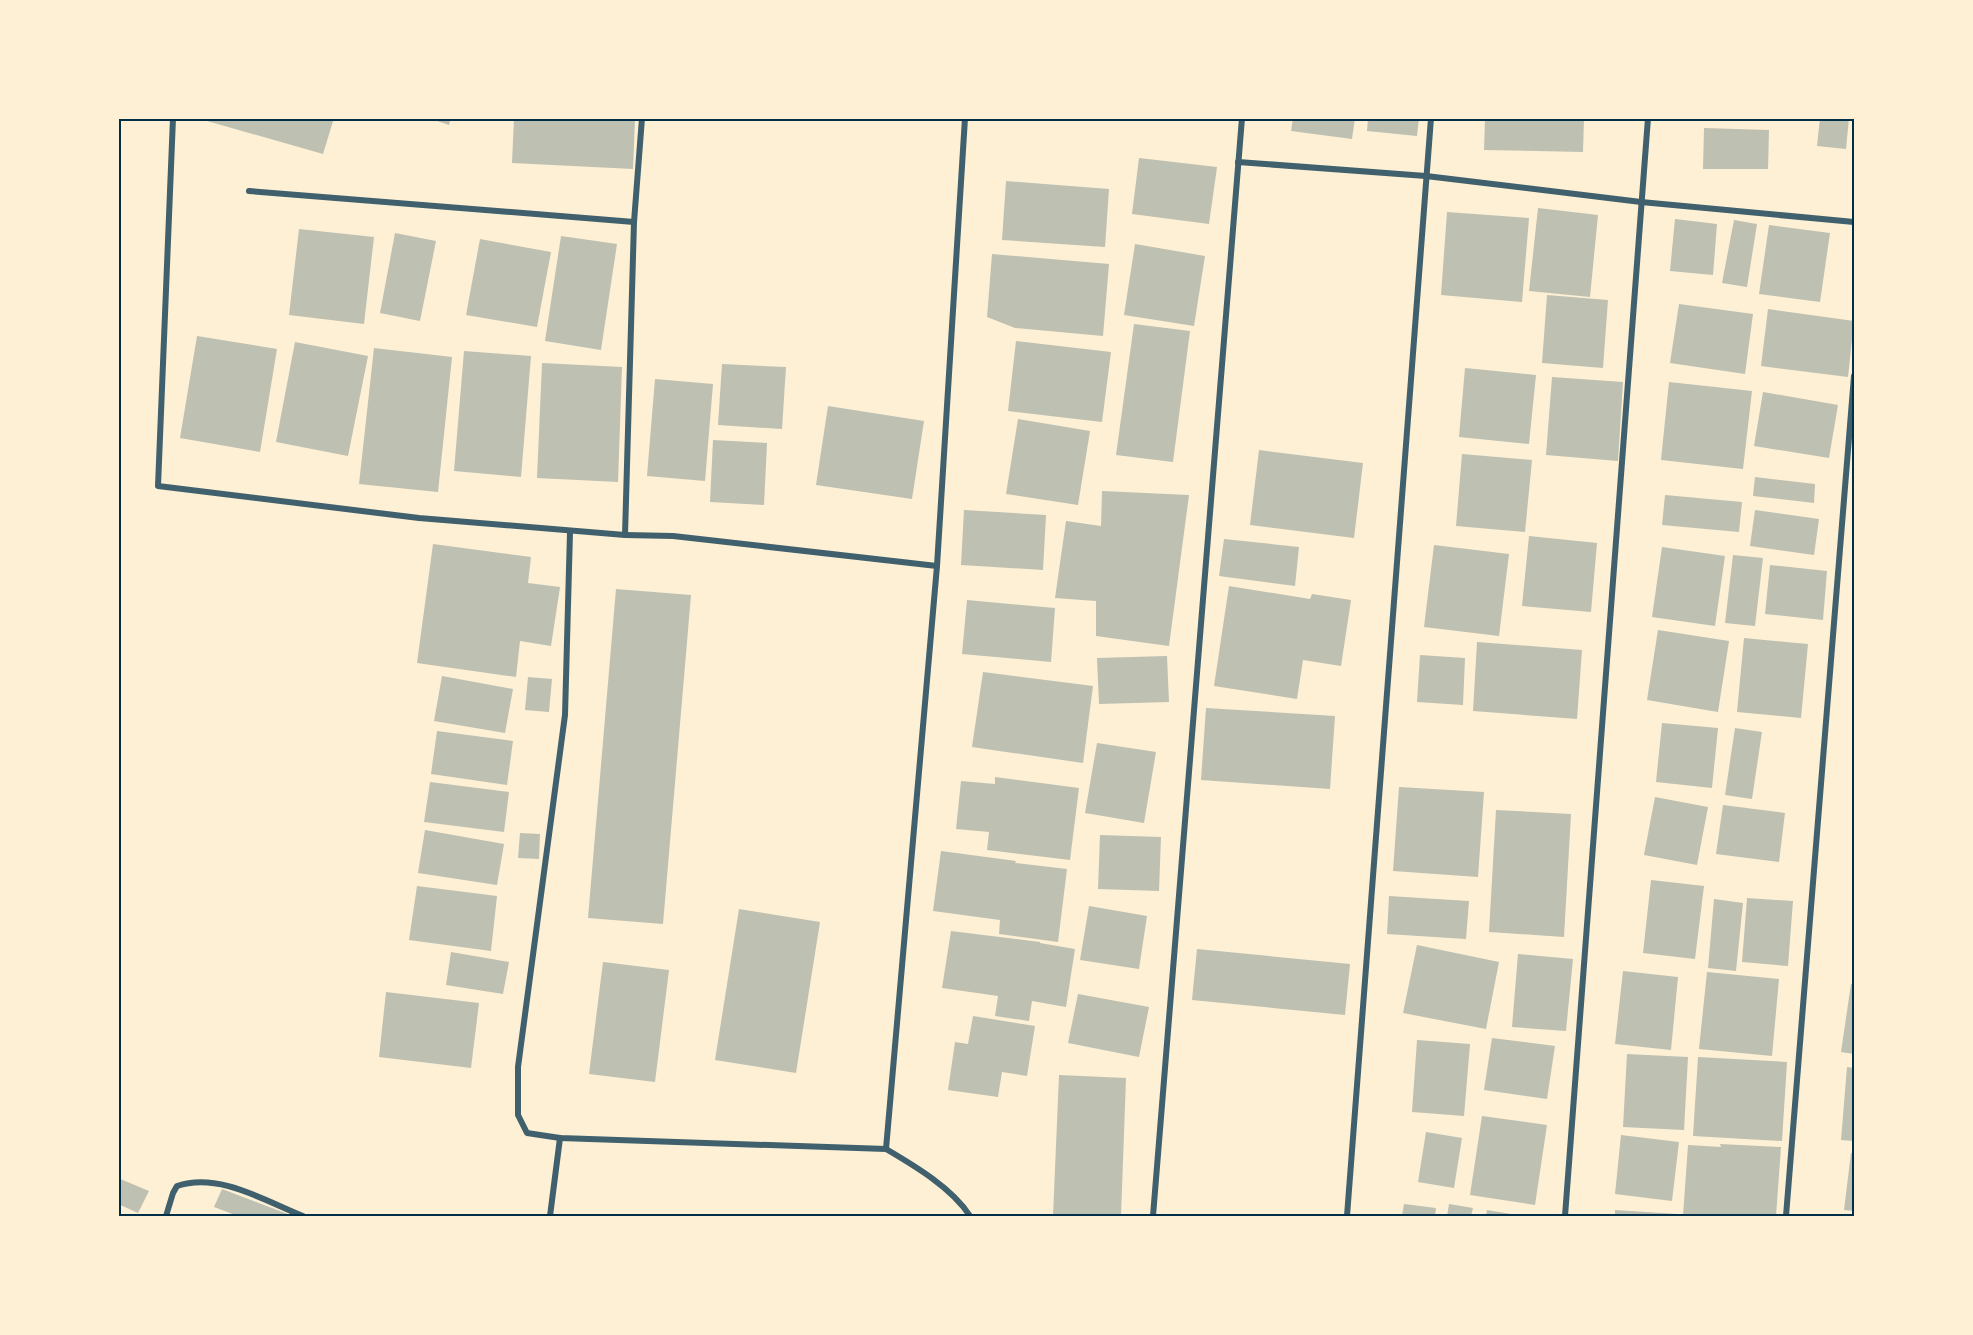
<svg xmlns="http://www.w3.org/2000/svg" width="1973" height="1335" viewBox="0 0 1973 1335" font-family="Poppins,sans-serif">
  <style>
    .building { fill: #bec0b2 }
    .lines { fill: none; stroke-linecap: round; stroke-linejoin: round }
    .minor { stroke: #3f606c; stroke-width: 6 }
    .neatline { fill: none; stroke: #003049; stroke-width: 2 }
  </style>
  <rect width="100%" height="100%" fill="#fdf0d5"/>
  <!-- building -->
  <g class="building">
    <path d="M 208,118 L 334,118 L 323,154 L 207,121 Z"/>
    <path d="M 428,118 L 451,118 L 449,125 Z"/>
    <path d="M 514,118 L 635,118 L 633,169 L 512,163 Z"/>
    <path d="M 1293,118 L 1355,118 L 1352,139 L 1291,131 Z"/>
    <path d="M 1368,118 L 1419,118 L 1417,136 L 1367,131 Z"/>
    <path d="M 1485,118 L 1584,118 L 1583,152 L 1484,150 Z"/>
    <path d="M 1820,118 L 1849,118 L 1846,149 L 1817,146 Z"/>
    <path d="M 1704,128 L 1769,130 L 1768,169 L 1703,169 Z"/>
    <path d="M 1139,158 L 1217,167 L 1209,224 L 1132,214 Z"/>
    <path d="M 1006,181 L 1109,189 L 1105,247 L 1002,240 Z"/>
    <path d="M 1538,208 L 1598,215 L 1590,297 L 1529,291 Z"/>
    <path d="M 1447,212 L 1529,218 L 1522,302 L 1441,295 Z"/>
    <path d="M 1675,219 L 1717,224 L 1713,275 L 1670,271 Z"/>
    <path d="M 1734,220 L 1757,224 L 1747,287 L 1722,283 Z"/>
    <path d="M 1769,225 L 1830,233 L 1820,302 L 1759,294 Z"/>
    <path d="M 299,229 L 374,237 L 364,324 L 289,315 Z"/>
    <path d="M 395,233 L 436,241 L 420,321 L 380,313 Z"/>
    <path d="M 561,236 L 617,244 L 601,350 L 545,341 Z"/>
    <path d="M 480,239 L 551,252 L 537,327 L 466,315 Z"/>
    <path d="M 1135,244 L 1205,256 L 1194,326 L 1124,315 Z"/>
    <path d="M 992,254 L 1109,264 L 1103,336 L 1015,328 L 987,317 Z"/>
    <path d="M 1547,295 L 1608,300 L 1603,368 L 1542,363 Z"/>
    <path d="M 1679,304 L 1753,314 L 1745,374 L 1670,363 Z"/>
    <path d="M 1768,309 L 1854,321 L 1848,377 L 1761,366 Z"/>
    <path d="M 1134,324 L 1190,331 L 1173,462 L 1116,455 Z"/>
    <path d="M 197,336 L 277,349 L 260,452 L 180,438 Z"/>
    <path d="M 1016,341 L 1111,352 L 1102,422 L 1008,411 Z"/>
    <path d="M 295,342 L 368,356 L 348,456 L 276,442 Z"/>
    <path d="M 374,348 L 452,357 L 438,492 L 359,484 Z"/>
    <path d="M 464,351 L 531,356 L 521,477 L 454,471 Z"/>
    <path d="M 542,363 L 622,367 L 618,482 L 537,478 Z"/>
    <path d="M 722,364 L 786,367 L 782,429 L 718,425 Z"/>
    <path d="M 1465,368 L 1536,375 L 1529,444 L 1459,437 Z"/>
    <path d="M 1552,377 L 1623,382 L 1618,461 L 1546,455 Z"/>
    <path d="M 655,379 L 713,384 L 705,481 L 647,476 Z"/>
    <path d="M 1669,382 L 1752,391 L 1743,469 L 1661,460 Z"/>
    <path d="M 1763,392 L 1838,405 L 1829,458 L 1754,446 Z"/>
    <path d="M 828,406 L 924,421 L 912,499 L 816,485 Z"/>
    <path d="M 1018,419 L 1090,431 L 1078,505 L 1006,494 Z"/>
    <path d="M 713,440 L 767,443 L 764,505 L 710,502 Z"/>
    <path d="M 1259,450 L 1363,463 L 1354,538 L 1250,525 Z"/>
    <path d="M 1462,454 L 1532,460 L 1525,532 L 1456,526 Z"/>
    <path d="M 1755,477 L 1815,484 L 1814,503 L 1753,496 Z"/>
    <path d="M 1102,491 L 1189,495 L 1169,646 L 1096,636 L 1096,601 L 1055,598 L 1066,521 L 1101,526 Z"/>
    <path d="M 1665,495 L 1742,502 L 1739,532 L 1662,525 Z"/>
    <path d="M 964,510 L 1046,515 L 1043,570 L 961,565 Z"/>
    <path d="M 1755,510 L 1819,519 L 1814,555 L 1750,546 Z"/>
    <path d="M 1529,536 L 1597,543 L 1591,612 L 1522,606 Z"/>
    <path d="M 1224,539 L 1299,547 L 1295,586 L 1219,576 Z"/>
    <path d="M 433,544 L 531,557 L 528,583 L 560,587 L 551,646 L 520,641 L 516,677 L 417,663 Z"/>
    <path d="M 1434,545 L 1509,554 L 1499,636 L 1424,627 Z"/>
    <path d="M 1662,547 L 1725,556 L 1715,626 L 1652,617 Z"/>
    <path d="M 1733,555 L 1763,558 L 1755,626 L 1725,623 Z"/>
    <path d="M 1770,565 L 1827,571 L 1823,620 L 1765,614 Z"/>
    <path d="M 1229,586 L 1310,599 L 1312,594 L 1351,600 L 1341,666 L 1303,660 L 1297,699 L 1214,686 Z"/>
    <path d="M 616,589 L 691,595 L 663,924 L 588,918 Z"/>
    <path d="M 967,600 L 1055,608 L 1051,662 L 962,654 Z"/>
    <path d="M 1658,630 L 1729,641 L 1718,712 L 1647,700 Z"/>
    <path d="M 1744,638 L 1808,644 L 1801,718 L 1737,712 Z"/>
    <path d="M 1477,642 L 1582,650 L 1577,719 L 1473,711 Z"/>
    <path d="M 1420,655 L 1465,658 L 1463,705 L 1417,702 Z"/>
    <path d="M 1167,656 L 1169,702 L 1099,704 L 1097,658 Z"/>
    <path d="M 983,672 L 1093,686 L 1083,763 L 972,747 Z"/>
    <path d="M 442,676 L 513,689 L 505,733 L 434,721 Z"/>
    <path d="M 528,677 L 552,679 L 549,712 L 525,710 Z"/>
    <path d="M 1206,708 L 1335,716 L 1330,789 L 1201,780 Z"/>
    <path d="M 1662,723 L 1718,728 L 1712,788 L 1656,782 Z"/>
    <path d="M 1735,728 L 1762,732 L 1752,799 L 1725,795 Z"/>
    <path d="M 437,731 L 513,741 L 507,785 L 431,774 Z"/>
    <path d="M 1097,743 L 1156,752 L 1144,823 L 1085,813 Z"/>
    <path d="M 995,777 L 1079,788 L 1070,860 L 987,850 L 989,832 L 956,829 L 961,781 L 995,784 Z"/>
    <path d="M 430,782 L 509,792 L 504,832 L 424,822 Z"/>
    <path d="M 1399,787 L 1484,792 L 1478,877 L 1393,871 Z"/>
    <path d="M 1655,797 L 1708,807 L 1697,865 L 1644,855 Z"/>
    <path d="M 1723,805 L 1785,813 L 1779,862 L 1716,854 Z"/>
    <path d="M 1496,810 L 1571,814 L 1564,937 L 1489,932 Z"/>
    <path d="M 425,830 L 504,844 L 497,885 L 418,873 Z"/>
    <path d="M 520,833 L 540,834 L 539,859 L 518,858 Z"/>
    <path d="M 1100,835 L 1161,837 L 1159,891 L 1098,889 Z"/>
    <path d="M 941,851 L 1016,861 L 1015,863 L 1067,869 L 1058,942 L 999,934 L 1000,920 L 933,911 Z"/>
    <path d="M 1651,880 L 1704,886 L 1695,959 L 1643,953 Z"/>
    <path d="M 417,886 L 497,896 L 491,951 L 409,940 Z"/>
    <path d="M 1389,896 L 1469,901 L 1466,939 L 1387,934 Z"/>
    <path d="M 1747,898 L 1793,901 L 1788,966 L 1742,962 Z"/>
    <path d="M 1714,899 L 1743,903 L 1736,971 L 1708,968 Z"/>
    <path d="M 1089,906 L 1147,916 L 1139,969 L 1080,960 Z"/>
    <path d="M 739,909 L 820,922 L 796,1073 L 715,1060 Z"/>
    <path d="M 951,931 L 1040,942 L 1040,943 L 1075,949 L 1066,1007 L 1032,1001 L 1029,1021 L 995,1016 L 998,996 L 942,988 Z"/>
    <path d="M 1417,945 L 1499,962 L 1486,1029 L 1403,1013 Z"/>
    <path d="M 1197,949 L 1350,964 L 1345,1015 L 1192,1000 Z"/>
    <path d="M 451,952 L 509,962 L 503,994 L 446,985 Z"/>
    <path d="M 1518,954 L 1573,959 L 1566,1031 L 1512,1027 Z"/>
    <path d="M 603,962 L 669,970 L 655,1082 L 589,1074 Z"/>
    <path d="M 1623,971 L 1678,977 L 1671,1050 L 1615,1044 Z"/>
    <path d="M 1707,972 L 1779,979 L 1772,1056 L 1699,1049 Z"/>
    <path d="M 1851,984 L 1854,984 L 1854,1054 L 1841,1052 Z"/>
    <path d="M 386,992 L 479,1003 L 471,1068 L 379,1057 Z"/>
    <path d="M 1078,994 L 1149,1007 L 1139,1057 L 1068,1043 Z"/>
    <path d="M 973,1016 L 1035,1026 L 1027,1076 L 1002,1072 L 998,1097 L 948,1090 L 955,1042 L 968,1044 Z"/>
    <path d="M 1492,1038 L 1555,1046 L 1547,1099 L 1484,1090 Z"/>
    <path d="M 1417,1040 L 1470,1044 L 1464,1116 L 1412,1112 Z"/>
    <path d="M 1627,1054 L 1688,1057 L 1684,1130 L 1623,1127 Z"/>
    <path d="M 1698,1057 L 1787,1062 L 1782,1141 L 1693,1136 Z"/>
    <path d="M 1847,1067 L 1854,1068 L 1854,1141 L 1841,1140 Z"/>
    <path d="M 1059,1075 L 1126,1078 L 1121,1216 L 1053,1216 Z"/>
    <path d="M 1482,1116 L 1547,1125 L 1535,1205 L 1470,1195 Z"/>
    <path d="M 1426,1132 L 1462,1138 L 1454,1188 L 1418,1182 Z"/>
    <path d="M 1621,1135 L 1679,1142 L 1672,1201 L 1615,1194 Z"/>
    <path d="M 1720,1144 L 1781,1147 L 1776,1216 L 1683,1216 L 1688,1145 L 1721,1147 Z"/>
    <path d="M 1851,1153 L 1854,1153 L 1854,1211 L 1844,1210 Z"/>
    <path d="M 118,1178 L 149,1191 L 138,1213 L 118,1204 Z"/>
    <path d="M 222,1189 L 293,1216 L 238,1216 L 214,1207 Z"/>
    <path d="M 1404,1204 L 1436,1208 L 1435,1216 L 1402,1216 Z"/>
    <path d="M 1449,1204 L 1473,1208 L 1471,1216 L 1447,1216 Z"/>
    <path d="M 1487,1210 L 1517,1215 L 1516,1216 L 1486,1216 Z"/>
    <path d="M 1615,1210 L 1677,1214 L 1677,1216 L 1615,1216 Z"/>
  </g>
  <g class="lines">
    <!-- minor -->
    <g class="minor">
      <path d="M 173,118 L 158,486 L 419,518 L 625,535 L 634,222 L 642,118"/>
      <path d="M 965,118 L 937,566 L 886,1149 C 915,1166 952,1188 970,1216"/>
      <path d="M 1238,162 L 1426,176 L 1641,202 L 1854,222"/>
      <path d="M 249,191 L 634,222"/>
      <path d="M 570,532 L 565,715 L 518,1067 L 518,1115 L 527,1133 L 560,1138 L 886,1149"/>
      <path d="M 625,535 L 673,536 L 937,566"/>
      <path d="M 166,1216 L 173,1193 L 177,1186 C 219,1172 265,1201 303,1216"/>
      <path d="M 550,1216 L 560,1138"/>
      <path d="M 1153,1216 L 1242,118"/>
      <path d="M 1347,1216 L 1431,118"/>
      <path d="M 1565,1216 L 1648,118"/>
      <path d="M 1786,1216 L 1854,376"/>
    </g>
  </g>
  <!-- border -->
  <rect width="1973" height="1335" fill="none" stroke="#fdf0d5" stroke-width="240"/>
  <rect x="120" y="120" width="1733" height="1095" class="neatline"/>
</svg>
